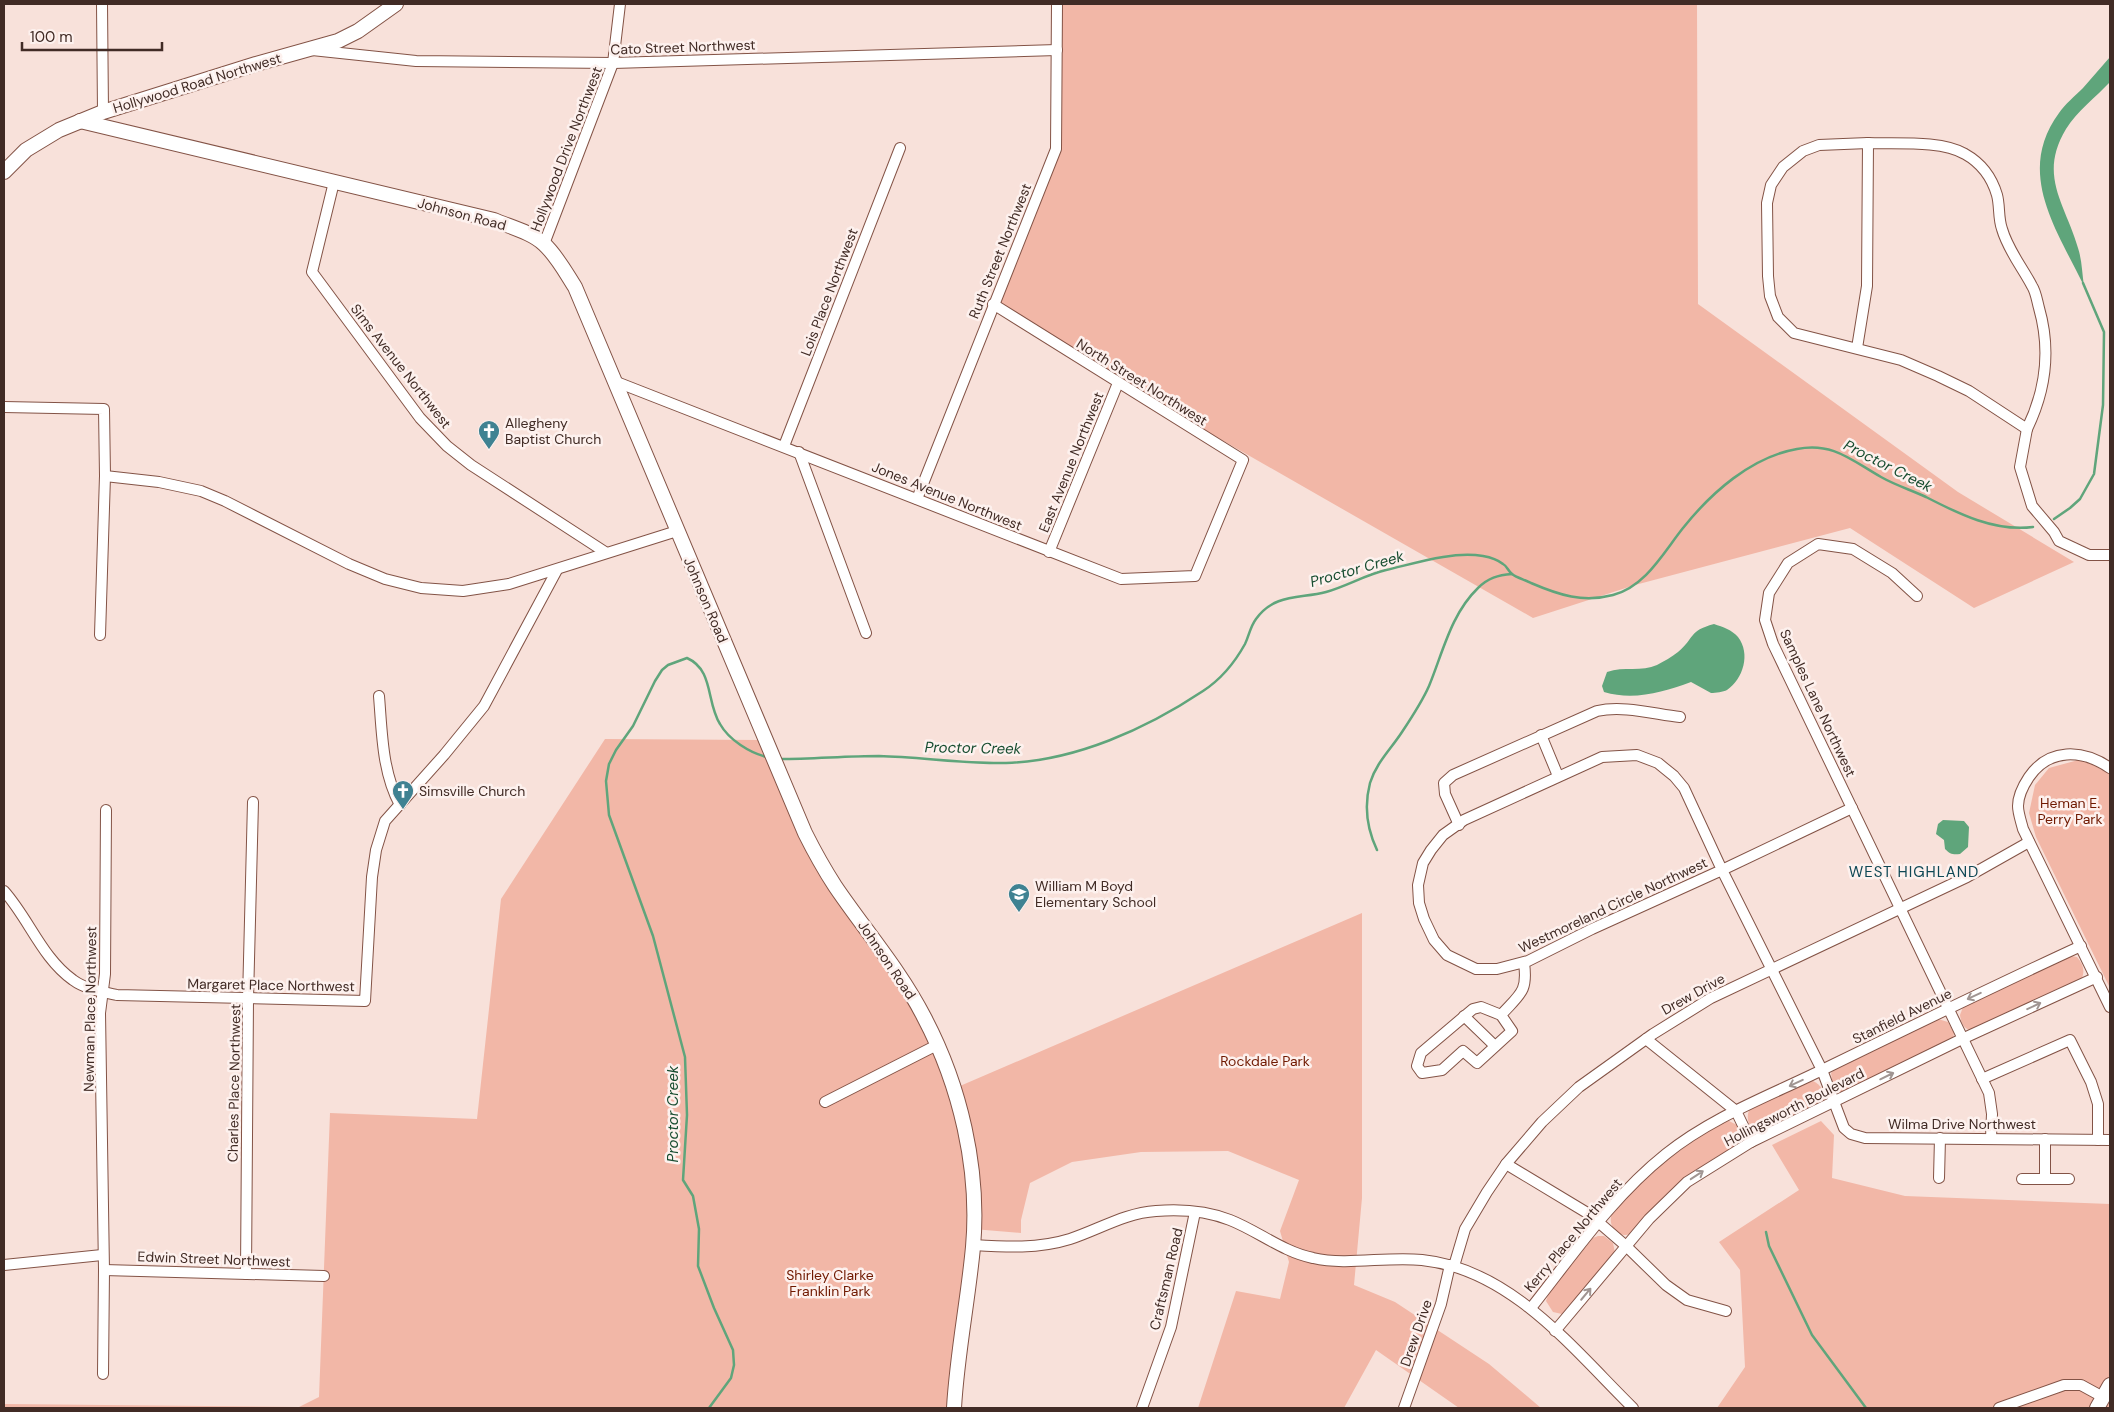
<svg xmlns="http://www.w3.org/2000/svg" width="2114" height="1412" viewBox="0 0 2114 1412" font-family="'DM Sans',sans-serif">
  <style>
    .green { fill: #f2b7a7 }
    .water { fill: #5fa57b }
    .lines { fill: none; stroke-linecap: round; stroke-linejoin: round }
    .stream { stroke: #5fa57b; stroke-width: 2.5 }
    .street-casing { stroke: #835346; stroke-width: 12 }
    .secondary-casing { stroke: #835346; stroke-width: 16 }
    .street { stroke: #fff; stroke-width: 10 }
    .secondary { stroke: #fff; stroke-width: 14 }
    .oneway { stroke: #a09592 }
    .labels { text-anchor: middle; stroke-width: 5; stroke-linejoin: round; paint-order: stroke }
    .street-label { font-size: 14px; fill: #412b25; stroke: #fdf1ee }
    .poi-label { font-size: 14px; fill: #412b25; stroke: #fdf1ee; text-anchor: start }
    .park-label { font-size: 14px; fill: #701900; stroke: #fdf1ee }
    .water-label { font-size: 15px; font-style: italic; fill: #174d30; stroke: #fdf1ee }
    .neighbourhood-label { font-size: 15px; letter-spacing: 1px; fill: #0f4855; stroke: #fdf1ee }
  </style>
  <rect width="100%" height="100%" fill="#f8e1da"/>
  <!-- green -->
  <g class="green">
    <path d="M 1055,4 L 1697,4 L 1698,304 L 1958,492 L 2074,562 L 1974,608 L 1850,528 L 1635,585 L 1533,618 L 991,308 L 1054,147 Z"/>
    <path d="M 605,739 L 761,740 L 788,801 L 893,963 L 953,1089 L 1362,913 L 1362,1198 L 1354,1285 L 1395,1302 L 1489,1364 L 1541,1408 L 1459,1408 L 1376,1350 L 1344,1408 L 1198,1408 L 1236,1291 L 1280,1299 L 1289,1262 L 1280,1231 L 1299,1180 L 1228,1151 L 1141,1152 L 1072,1162 L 1030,1183 L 1021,1220 L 1021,1233 L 973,1229 L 952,1408 L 4,1408 L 4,1404 L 299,1407 L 319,1397 L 330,1113 L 477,1119 L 501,899 Z"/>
    <path d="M 2082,759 L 2110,774 L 2110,988 L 2036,837 L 2029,813 L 2035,785 L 2049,768 Z"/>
    <path d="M 2071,956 L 2077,957 C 2083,964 2085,970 2082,978 L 1973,1031 C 1964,1030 1961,1023 1960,1015 L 1963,1007 Z"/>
    <path d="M 1938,1019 L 1948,1022 L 1954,1033 L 1953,1039 L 1841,1093 L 1833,1086 L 1831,1073 L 1836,1068 Z"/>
    <path d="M 1813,1081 C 1822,1085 1825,1093 1824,1102 L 1763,1132 C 1751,1133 1745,1121 1749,1110 L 1808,1082 Z"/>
    <path d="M 1729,1121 L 1737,1125 L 1741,1135 L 1737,1146 C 1693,1166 1663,1201 1630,1234 C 1625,1236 1620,1235 1616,1231 C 1612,1227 1610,1223 1611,1217 C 1617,1197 1707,1125 1729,1121 Z"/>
    <path d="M 1821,1121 L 1834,1135 L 1832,1178 L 1905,1196 L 2110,1204 L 2110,1408 L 1717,1408 L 1745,1367 L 1740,1270 L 1719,1242 L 1799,1190 L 1772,1145 Z"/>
    <path d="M 1598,1236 L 1604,1236 L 1613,1243 L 1615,1253 L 1566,1313 L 1562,1314 L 1553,1312 L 1546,1301 L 1549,1292 L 1593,1238 Z"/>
  </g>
  <!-- water -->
  <g class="water">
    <path d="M 2110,57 L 2110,82 C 2096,97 2077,111 2066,129 C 2038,176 2065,203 2078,248 C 2082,260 2082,273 2084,286 C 2057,230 2015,173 2059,113 C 2065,104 2075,96 2083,88 C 2092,78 2101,67 2110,57 Z"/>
    <path d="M 1714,624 C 1723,627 1732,630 1738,637 C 1751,654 1743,679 1727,690 C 1723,692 1716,693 1711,693 L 1691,682 C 1663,692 1634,701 1604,692 L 1602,686 L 1607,672 C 1624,666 1642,672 1657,665 C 1664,661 1672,657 1678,652 C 1695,638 1688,631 1714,624 Z"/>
    <path d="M 1943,820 L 1964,821 L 1969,827 L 1968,847 L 1960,854 C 1953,855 1950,854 1945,849 L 1944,840 L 1936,834 L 1938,824 Z"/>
  </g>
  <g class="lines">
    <!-- stream -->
    <g class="stream">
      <path d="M 2054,519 L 2070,508 L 2080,499 L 2094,474 L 2103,405 L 2104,332 L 2083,283"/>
      <path d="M 780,759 C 813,759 846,756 879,756 C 921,757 964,764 1006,763 C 1075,761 1146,729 1203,691 C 1220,680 1235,662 1245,644 C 1249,636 1250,627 1256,619 C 1275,593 1300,599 1326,592 C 1347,586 1365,575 1386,570 C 1416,563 1452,551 1483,556 C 1489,557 1498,560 1503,564 C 1507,566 1508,571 1512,574 C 1517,578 1526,580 1531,583 C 1559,595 1583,603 1613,595 C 1646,586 1663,553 1683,528 C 1711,493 1751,457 1797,449 C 1833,442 1851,460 1881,477 C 1895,485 1911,490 1926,497 C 1959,514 1995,532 2033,527"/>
      <path d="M 1377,850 C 1367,829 1364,806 1370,783 C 1376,763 1391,749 1402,732 C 1412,717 1422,702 1429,686 C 1443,652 1451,614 1478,588 C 1488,578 1498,575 1512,574"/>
      <path d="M 1766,1232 L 1769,1246 L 1812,1335 L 1866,1408"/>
      <path d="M 709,1408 L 731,1378 L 734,1365 L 733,1350 L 714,1308 L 698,1266 L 699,1229 L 693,1196 L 683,1180 L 687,1115 L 685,1057 L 653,936 L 609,815 L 606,781 L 609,764 L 616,750 L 633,726 L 655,681 L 662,670 L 668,665 L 687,658 C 714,670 706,702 720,724 C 729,740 750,753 767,757"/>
    </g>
    <!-- street casing -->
    <g class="street-casing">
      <g id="street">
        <path d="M 102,4 L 103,112"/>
        <path d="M 312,50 L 416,61 L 613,63 L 1057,50"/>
        <path d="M 1868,143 C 1896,144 1942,140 1965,154 C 1981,163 1992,178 1997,195 C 2000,206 1998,218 2002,229 C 2008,250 2022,267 2032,286 C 2036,292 2037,301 2039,308 C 2051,350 2046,390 2027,429 L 1969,391 L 1938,376 L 1901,360 L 1794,333 L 1778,317 L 1770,296 L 1768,276 L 1767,203 L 1771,185 L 1783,167 L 1803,151 L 1819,145 Z"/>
        <path d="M 334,182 L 312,272 L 420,418 L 447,446 L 471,465 L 605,552"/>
        <path d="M 544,244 L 613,63 L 620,4"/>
        <path d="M 1857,348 L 1867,286 L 1868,143"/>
        <path d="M 614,381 L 1121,579 L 1195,576 L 1243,460 L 993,304"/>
        <path d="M 4,407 L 104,409 L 105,476 L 100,635"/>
        <path d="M 2027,429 L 2020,467 L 2032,506 L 2054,532 L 2059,541 L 2089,555 L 2110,555"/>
        <path d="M 784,446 L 900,148"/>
        <path d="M 799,452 L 866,633"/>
        <path d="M 105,476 L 159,482 L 201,491 L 225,501 L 349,564 L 385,579 L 421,588 L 463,591 L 509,584 L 677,531"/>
        <path d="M 917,499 L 1056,149 L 1057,4"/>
        <path d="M 1049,552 L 1118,383"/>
        <path d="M 1917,596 L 1892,573 L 1853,549 L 1818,544 L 1788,563 L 1769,593 L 1765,620 L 1773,644 L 1989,1093 L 1992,1114 L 1991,1138"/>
        <path d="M 379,696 C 382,732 382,772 400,805"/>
        <path d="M 1541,735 L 1558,776"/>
        <path d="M 2110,768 C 2082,749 2049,748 2029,777 C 2023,786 2018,795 2018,806 C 2018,813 2021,821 2023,829 L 2110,1007"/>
        <path d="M 1852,808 L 1722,870 L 1592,929 L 1528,961 L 1497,969 L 1476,969 L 1447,955 L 1434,940 L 1424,919 L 1419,903 L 1418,885 L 1423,863 L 1431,850 L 1443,835 L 1464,820 L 1602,757 L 1637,755 L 1658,763 L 1674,776 L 1684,788 L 1722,870 L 1822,1070 L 1844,1128 L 1851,1134 L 1865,1138 L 2110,1140"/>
        <path d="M 1459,825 L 1445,794 L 1444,783 L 1453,775 L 1597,711 C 1623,705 1654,714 1680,717"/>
        <path d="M 4,891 C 29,919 42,958 73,980 C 85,989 103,992 117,995 L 365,1001 L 372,877 L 376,850 L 385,821 L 444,755 L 484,706 L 557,570"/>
        <path d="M 1501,1015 L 1512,1031 L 1477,1063 L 1463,1051 L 1442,1070 L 1422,1073 L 1417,1066 L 1421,1053 L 1473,1009 L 1481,1007 L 1501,1015 C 1520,994 1528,992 1524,963"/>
        <path d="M 1464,1016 L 1495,1046"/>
        <path d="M 1646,1039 L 1736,1111 L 1751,1142"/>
        <path d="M 1982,1079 L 2070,1040 L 2091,1082 L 2098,1104 L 2098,1140"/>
        <path d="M 825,1102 L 937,1045"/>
        <path d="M 2045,1139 L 2045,1179"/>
        <path d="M 1506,1164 L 1589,1214 L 1626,1246 L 1666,1285 L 1687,1300 L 1726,1311"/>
        <path d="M 1939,1178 L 1940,1138"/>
        <path d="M 2022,1179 L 2069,1179"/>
        <path d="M 973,1245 C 1006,1247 1038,1249 1070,1239 C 1100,1229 1125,1213 1156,1211 C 1181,1209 1207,1211 1230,1220 C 1258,1231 1283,1252 1313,1258 C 1348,1266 1386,1256 1422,1260 C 1511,1269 1573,1349 1633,1408"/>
        <path d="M 4,1265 L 102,1255"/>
        <path d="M 1454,1266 L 1465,1229 L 1487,1192 L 1506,1164 L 1542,1122 L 1579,1087 L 1653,1034 L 1711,998 L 1967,877 L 2029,842"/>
        <path d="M 104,1270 L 324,1276"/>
        <path d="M 246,1274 L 248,999 L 253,802"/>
        <path d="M 1531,1308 C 1573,1255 1612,1197 1666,1154 C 1712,1117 1769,1096 1822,1070 C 1908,1028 1994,986 2081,946"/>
        <path d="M 1555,1331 L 1649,1219 L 1687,1182 L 1751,1142 L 1962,1039 L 2097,977"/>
        <path d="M 103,1374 L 104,1270 L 100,1013 L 105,974 L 106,810"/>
        <path d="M 1142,1408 L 1171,1327 L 1195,1212"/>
        <path d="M 1404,1408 L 1441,1304 L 1450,1265"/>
        <path d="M 1999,1408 L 2064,1385 L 2081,1385 L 2103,1397"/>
      </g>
    </g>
    <!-- secondary casing -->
    <g class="secondary-casing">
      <g id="secondary">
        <path d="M 80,121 L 494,220 C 510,227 531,232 544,244 C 557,256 566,273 575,287 L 805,833 C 814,851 824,869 835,886 C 864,929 900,970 924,1017 C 960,1085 980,1169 973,1247 C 968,1301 957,1354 954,1408"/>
        <path d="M 4,172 L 26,150 L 59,130 L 103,112 L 256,64 L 338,41 L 358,31 L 396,4"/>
        <path d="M 2097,1408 L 2110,1385"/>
      </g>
    </g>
    <!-- street -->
    <use href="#street" class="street"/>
    <!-- secondary -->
    <use href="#secondary" class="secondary"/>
  </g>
  <!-- one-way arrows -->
  <defs><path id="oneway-shaft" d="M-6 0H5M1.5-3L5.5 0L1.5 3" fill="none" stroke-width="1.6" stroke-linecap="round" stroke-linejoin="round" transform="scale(1.25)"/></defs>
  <g class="oneway">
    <use href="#oneway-shaft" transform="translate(1974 996) rotate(155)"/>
    <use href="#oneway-shaft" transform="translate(2034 1006) rotate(-25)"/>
    <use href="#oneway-shaft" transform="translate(1887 1076) rotate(-26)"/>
    <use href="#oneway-shaft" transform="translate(1796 1083) rotate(155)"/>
    <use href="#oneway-shaft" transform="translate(1697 1175) rotate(-33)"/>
    <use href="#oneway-shaft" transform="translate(1586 1294) rotate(-50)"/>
  </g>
  <!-- icons -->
  <defs>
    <g id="church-pin" transform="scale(1.125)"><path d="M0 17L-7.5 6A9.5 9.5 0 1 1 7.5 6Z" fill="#3f8292" stroke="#fdf1ee"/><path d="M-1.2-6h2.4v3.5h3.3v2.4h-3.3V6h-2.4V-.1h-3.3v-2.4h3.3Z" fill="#fff"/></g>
    <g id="school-pin" transform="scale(1.125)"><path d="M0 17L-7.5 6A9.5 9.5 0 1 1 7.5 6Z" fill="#3f8292" stroke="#fdf1ee"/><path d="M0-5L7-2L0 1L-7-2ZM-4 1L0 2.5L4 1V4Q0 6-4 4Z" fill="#fff"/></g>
  </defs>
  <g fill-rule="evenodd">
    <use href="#church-pin" x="489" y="431"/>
    <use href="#church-pin" x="403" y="791"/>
    <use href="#school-pin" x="1019" y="894"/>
  </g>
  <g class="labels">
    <!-- street labels -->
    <g class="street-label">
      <text transform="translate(683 47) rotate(-2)" y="5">Cato Street Northwest</text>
      <text transform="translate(197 83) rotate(-17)" y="5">Hollywood Road Northwest</text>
      <text transform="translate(566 149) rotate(-69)" y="5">Hollywood Drive Northwest</text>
      <text transform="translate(462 214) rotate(15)" y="5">Johnson Road</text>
      <text transform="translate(1000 251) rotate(-68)" y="5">Ruth Street Northwest</text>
      <text transform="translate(829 292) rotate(-69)" y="5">Lois Place Northwest</text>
      <text transform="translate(401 366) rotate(52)" y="5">Sims Avenue Northwest</text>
      <text transform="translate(1142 382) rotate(32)" y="5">North Street Northwest</text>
      <text transform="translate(1071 462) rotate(-68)" y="5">East Avenue Northwest</text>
      <text transform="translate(947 496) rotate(22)" y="5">Jones Avenue Northwest</text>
      <text transform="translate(706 600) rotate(67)" y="5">Johnson Road</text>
      <text transform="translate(1818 703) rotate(65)" y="5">Samples Lane Northwest</text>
      <text transform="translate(1613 905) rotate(-25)" y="5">Westmoreland Circle Northwest</text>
      <text transform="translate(887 960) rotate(56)" y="5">Johnson Road</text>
      <text transform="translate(271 985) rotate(1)" y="5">Margaret Place Northwest</text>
      <text transform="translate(1693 994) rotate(-29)" y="5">Drew Drive</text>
      <text transform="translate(90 1009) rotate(-89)" y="5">Newman Place Northwest</text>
      <text transform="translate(1902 1016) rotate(-26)" y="5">Stanfield Avenue</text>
      <text transform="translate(234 1083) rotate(-89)" y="5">Charles Place Northwest</text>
      <text transform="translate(1794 1107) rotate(-27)" y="5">Hollingsworth Boulevard</text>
      <text x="1962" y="1129">Wilma Drive Northwest</text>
      <text transform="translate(1573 1235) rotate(-50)" y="5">Kerry Place Northwest</text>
      <text transform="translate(214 1259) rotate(2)" y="5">Edwin Street Northwest</text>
      <text transform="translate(1166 1279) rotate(-77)" y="5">Craftsman Road</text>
      <text transform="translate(1416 1333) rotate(-71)" y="5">Drew Drive</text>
    </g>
    <!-- poi labels -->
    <g class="poi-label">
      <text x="505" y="428">Allegheny<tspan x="505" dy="16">Baptist Church</tspan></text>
      <text x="419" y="796">Simsville Church</text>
      <text x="1035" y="891">William M Boyd<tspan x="1035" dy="16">Elementary School</tspan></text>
    </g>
    <!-- park labels -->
    <g class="park-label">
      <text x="2070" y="808">Heman E.<tspan x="2070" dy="16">Perry Park</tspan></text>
      <text x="1265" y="1066">Rockdale Park</text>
      <text x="830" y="1280">Shirley Clarke<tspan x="830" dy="16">Franklin Park</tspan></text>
    </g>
    <!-- water labels -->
    <g class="water-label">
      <text transform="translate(1888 466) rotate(27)" y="5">Proctor Creek</text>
      <text transform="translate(1357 569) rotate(-16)" y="5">Proctor Creek</text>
      <text transform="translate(973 748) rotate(1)" y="5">Proctor Creek</text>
      <text transform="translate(673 1114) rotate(-90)" y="5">Proctor Creek</text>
    </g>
    <!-- neighbourhood labels -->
    <g class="neighbourhood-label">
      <text x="1914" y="877">WEST HIGHLAND</text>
    </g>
  </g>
  <!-- border -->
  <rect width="2114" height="1412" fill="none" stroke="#412b25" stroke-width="10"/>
  <!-- scale -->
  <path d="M22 42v8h140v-8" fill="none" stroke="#412b25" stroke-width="2.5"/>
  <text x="30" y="42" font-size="15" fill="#412b25" stroke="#fdf1ee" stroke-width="4" paint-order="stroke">100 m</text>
</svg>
